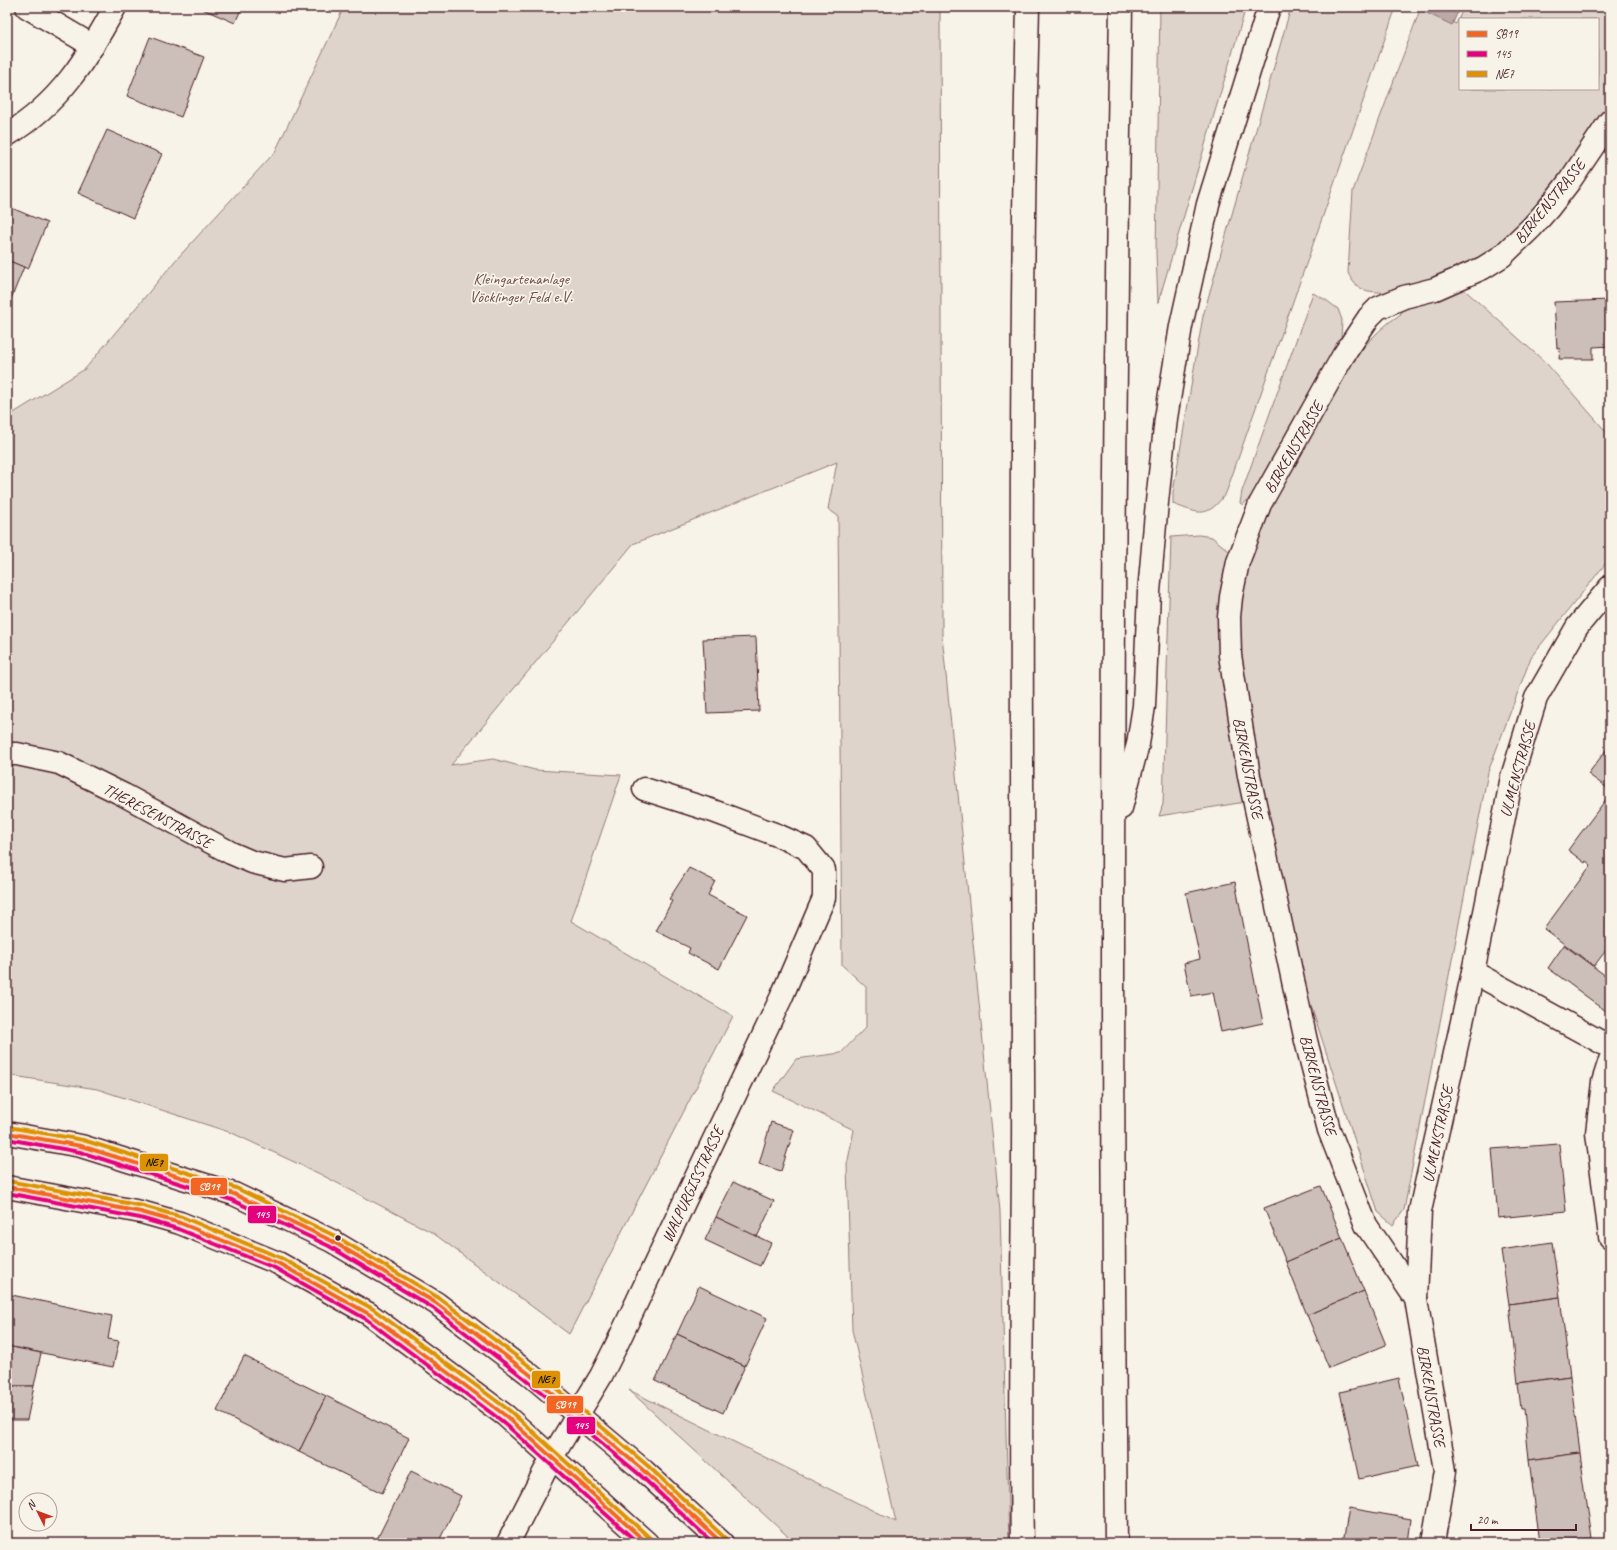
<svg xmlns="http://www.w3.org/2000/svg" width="1617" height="1550" viewBox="0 0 1617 1550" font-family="Caveat,sans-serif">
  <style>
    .green { fill: #ded4cc; stroke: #947a7c; fill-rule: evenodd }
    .water { fill: #bcaaa7; stroke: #8e7275 }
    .building { fill: #ccbfb9; stroke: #4a1f2b }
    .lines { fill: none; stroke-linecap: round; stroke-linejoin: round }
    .minor-casing { stroke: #4a1f2b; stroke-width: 25 }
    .major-casing { stroke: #4a1f2b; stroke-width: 25 }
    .highway-casing { stroke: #4a1f2b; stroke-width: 25 }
    .minor { stroke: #f7f3e8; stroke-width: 22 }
    .major { stroke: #f7f3e8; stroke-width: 22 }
    .highway { stroke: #f7f3e8; stroke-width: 22 }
    .bus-1-casing { stroke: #f7f3e8; stroke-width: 7 }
    .bus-2-casing { stroke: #f7f3e8; stroke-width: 7 }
    .bus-3-casing { stroke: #f7f3e8; stroke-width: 7 }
    .bus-1 { stroke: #f26522; stroke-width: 4 }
    .bus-2 { stroke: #e5007d; stroke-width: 4 }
    .bus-3 { stroke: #dd9206; stroke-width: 4 }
    .bus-dot { fill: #4a1f2b; stroke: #f7f3e8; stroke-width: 1.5 }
    .labels { text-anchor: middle; stroke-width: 3.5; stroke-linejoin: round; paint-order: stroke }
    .street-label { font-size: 16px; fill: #4a1f2b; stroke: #f7f3e8 }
    .park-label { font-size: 16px; fill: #6f4c53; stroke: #f7f3e8 }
    .line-badge { stroke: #f7f3e8; stroke-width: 1.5 }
    .badge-label { font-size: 11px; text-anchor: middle; font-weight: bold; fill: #fff }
    .pale-badge-label { font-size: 11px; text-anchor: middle; font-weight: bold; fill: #111 }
  </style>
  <rect width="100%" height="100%" fill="#f7f3e8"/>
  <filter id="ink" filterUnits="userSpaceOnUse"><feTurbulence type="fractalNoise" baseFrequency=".025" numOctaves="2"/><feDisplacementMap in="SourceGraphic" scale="8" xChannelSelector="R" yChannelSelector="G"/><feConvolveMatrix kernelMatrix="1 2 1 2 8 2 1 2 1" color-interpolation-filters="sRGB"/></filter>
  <g filter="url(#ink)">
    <!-- green -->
    <g class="green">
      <path d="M 344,7 L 940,7 L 942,635 L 1000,1211 L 1009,1543 L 795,1543 L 629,1390 L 896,1522 L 852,1330 L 847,1165 L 854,1130 L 773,1091 L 796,1059 L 841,1053 L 866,1027 L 866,987 L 842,965 L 838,516 L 828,509 L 837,462 L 633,544 L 451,765 L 493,759 L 535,770 L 621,775 L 571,921 L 733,1016 L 569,1334 L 433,1233 L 320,1174 L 232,1133 L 97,1089 L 7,1075 L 7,417 L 85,369 L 174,262 L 275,152 Z"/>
      <path d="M 1160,7 L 1246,7 L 1158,303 L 1156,253 Z"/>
      <path d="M 1291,7 L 1396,7 L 1226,493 C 1207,519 1200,514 1173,504 L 1173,492 L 1203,316 Z"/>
      <path d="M 1421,7 L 1456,24 L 1464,7 L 1610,7 L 1610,117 L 1566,180 L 1458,284 L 1546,363 L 1610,436 L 1610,558 L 1531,657 L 1488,772 L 1404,1210 L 1393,1225 L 1378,1212 L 1245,802 L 1159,816 L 1163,804 L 1171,537 L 1199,535 L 1212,537 L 1229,551 C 1242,536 1258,522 1269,505 C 1307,446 1341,351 1401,314 L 1391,293 C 1370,291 1358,294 1348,273 L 1353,191 ZM 1460,19 L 1598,19 L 1598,89 L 1460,89 Z"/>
      <path d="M 1313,293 L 1326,300 L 1338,309 L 1342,320 L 1341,339 L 1287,432 L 1260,486 L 1243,505 L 1240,503 L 1242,491 Z"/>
    </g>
    <!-- water -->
    <path class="water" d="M 1416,7 L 1460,7 L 1452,25 L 1416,8 Z"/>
    <!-- building -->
    <g class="building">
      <path d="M 198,7 L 242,7 L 235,23 Z"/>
      <path d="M 150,37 L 204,57 L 181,117 L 127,96 Z"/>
      <path d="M 107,130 L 162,154 L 133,218 L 78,193 Z"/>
      <path d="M 7,206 L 47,223 L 28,269 L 7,260 Z"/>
      <path d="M 7,260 L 24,267 L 9,304 L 7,304 Z"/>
      <path d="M 1610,300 L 1610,346 L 1593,347 L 1593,359 L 1559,359 L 1560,349 L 1557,348 L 1554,302 Z"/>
      <path d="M 756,637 L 759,711 L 707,713 L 703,639 Z"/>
      <path d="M 1610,745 L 1610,790 L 1588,774 Z"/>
      <path d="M 1610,794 L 1610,945 L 1594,966 L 1544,929 L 1591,865 L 1586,861 L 1585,863 L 1568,850 Z"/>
      <path d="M 689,868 L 715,881 L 708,895 L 747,915 L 719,969 L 688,953 L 690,948 L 656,931 L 672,901 L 669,899 Z"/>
      <path d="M 1235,882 L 1263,1023 L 1221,1032 L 1213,992 L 1191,996 L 1184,963 L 1200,959 L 1186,893 Z"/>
      <path d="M 1564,945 L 1610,979 L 1610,1006 L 1606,1011 L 1548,968 Z"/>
      <path d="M 771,1122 L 794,1130 L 781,1171 L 759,1164 Z"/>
      <path d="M 1559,1144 L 1566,1211 L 1498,1218 L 1492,1149 Z"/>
      <path d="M 733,1182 L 774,1201 L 757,1237 L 716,1217 Z"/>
      <path d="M 1321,1186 L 1342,1238 L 1286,1262 L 1264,1208 Z"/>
      <path d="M 716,1217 L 771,1243 L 760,1266 L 705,1240 Z"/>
      <path d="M 1342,1238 L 1364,1291 L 1307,1315 L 1286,1262 Z"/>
      <path d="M 1552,1242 L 1560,1297 L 1509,1304 L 1501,1250 Z"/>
      <path d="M 699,1286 L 767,1318 L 745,1366 L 677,1334 Z"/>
      <path d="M 1364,1291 L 1386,1345 L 1329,1368 L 1307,1315 Z"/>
      <path d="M 7,1294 L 112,1316 L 108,1339 L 119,1341 L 113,1367 L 7,1346 Z"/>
      <path d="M 1560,1297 L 1570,1376 L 1518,1383 L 1509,1304 Z"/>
      <path d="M 677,1334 L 745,1366 L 723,1413 L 655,1381 Z"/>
      <path d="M 7,1346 L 41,1353 L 34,1386 L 7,1386 Z"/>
      <path d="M 244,1356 L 326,1396 L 299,1452 L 217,1411 Z"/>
      <path d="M 1570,1376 L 1580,1453 L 1529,1460 L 1524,1409 L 1521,1409 L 1518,1383 Z"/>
      <path d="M 1399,1378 L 1418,1466 L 1359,1479 L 1340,1392 Z"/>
      <path d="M 7,1386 L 34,1386 L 27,1420 L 7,1420 Z"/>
      <path d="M 326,1396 L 409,1438 L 382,1493 L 299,1452 Z"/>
      <path d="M 1580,1453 L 1592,1538 L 1540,1543 L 1529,1460 Z"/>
      <path d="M 411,1471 L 461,1496 L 438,1543 L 375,1543 Z"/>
      <path d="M 1349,1508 L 1411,1519 L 1408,1543 L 1343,1543 Z"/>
    </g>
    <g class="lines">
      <!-- minor casing -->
      <g class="minor-casing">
        <g id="minor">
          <path d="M 27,7 L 93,46"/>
          <path d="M 7,135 C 60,103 86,60 115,7"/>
          <path d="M 7,754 L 17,754 L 59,763 L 124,795 L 231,853 L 252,862 L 285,870 L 311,867"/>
          <path d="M 1473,972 L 1610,1047"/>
          <path d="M 1610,1060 L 1603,1082 L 1597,1133 L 1610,1237"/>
          <path d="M 1416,1299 L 1420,1211 L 1473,972 L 1512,777 L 1536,698 L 1577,627 L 1610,587"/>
          <path d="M 508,1543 L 552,1457 L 601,1376 L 616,1346 L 781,998 L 824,898 L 824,870 L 806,848 L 777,835 L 713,811 L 644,789"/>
          <path d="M 1433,1543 L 1445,1471 L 1416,1299 L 1366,1225 L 1329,1130 L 1306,1041 L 1249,776 L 1230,655 L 1229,617 L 1231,597 L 1238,562 L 1260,504 L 1343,356 L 1369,317 L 1378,308 L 1404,297 L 1435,289 L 1483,268 L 1502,256 L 1532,227 L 1548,209 L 1569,182 L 1610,121"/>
        </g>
      </g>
      <!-- major casing -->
      <g class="major-casing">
        <g id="major">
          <path d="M 7,1133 L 81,1146 L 234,1194 L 332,1241 L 436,1303 L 528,1373 L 644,1471 L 722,1543"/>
          <path d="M 7,1187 L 141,1212 L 180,1223 L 278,1263 L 369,1314 L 506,1416 L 647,1543"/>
        </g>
      </g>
      <!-- highway casing -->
      <g class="highway-casing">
        <g id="highway">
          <path d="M 1121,808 L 1138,744 L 1144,706 L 1149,592 L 1157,502 L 1166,418 L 1181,326 L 1208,204 L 1269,7"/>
          <path d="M 1022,1543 C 1019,1386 1024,1229 1023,1072 C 1022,717 1019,362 1028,7"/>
          <path d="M 1116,1543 C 1111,1031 1112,519 1121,7"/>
        </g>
      </g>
      <!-- minor -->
      <use href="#minor" class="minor"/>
      <!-- major -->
      <use href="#major" class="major"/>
      <!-- highway -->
      <use href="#highway" class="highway"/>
      <!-- bus-1 casing -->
      <g class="bus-1-casing">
        <g id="bus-1">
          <path d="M 7,1133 L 81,1146 L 234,1194 L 332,1241 L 436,1303 L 528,1373 L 644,1471 L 722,1543"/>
          <path d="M 7,1187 L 141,1212 L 180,1223 L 278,1263 L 369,1314 L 506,1416 L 647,1543"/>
        </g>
      </g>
      <!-- bus-2 casing -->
      <g class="bus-2-casing">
        <g id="bus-2">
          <path d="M 7,1139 L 80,1152 L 232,1200 L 329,1246 L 433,1308 L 524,1378 L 640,1475 L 713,1543"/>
          <path d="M 7,1193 L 140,1218 L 178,1229 L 275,1268 L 366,1319 L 502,1421 L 638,1543"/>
        </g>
      </g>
      <!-- bus-3 casing -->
      <g class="bus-3-casing">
        <g id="bus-3">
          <path d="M 8,1127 L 83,1140 L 236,1188 L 335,1236 L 439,1298 L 532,1368 L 648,1466 L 726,1539"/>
          <path d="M 8,1181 L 143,1206 L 182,1217 L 281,1258 L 373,1309 L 510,1411 L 651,1539"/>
        </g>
      </g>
      <!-- bus-1 -->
      <use href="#bus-1" class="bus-1"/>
      <!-- bus-2 -->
      <use href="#bus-2" class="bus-2"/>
      <!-- bus-3 -->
      <use href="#bus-3" class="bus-3"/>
    </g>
  </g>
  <!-- markers -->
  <circle class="bus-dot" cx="338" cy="1238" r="3.5"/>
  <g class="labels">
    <!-- street labels -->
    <g class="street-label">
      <text transform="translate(1549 201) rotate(-51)" y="6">BIRKENSTRASSE</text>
      <text transform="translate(1293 447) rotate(-60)" y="6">BIRKENSTRASSE</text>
      <text transform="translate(1249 768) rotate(79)" y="6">BIRKENSTRASSE</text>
      <text transform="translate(1517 769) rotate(-75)" y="6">ULMENSTRASSE</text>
      <text transform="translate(158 815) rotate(28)" y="6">THERESENSTRASSE</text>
      <text transform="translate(1319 1085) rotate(75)" y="6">BIRKENSTRASSE</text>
      <text transform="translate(1437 1134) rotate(-78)" y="6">ULMENSTRASSE</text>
      <text transform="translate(692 1184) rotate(-65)" y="6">WALPURGISSTRASSE</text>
      <text transform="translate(1432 1396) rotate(80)" y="6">BIRKENSTRASSE</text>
    </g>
    <!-- park labels -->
    <g class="park-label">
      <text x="521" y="284">Kleingartenanlage<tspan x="521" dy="18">Vöcklinger Feld e.V.</tspan></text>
    </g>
  </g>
  <g class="line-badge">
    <rect x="139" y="1153" width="30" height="19" rx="4" fill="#dd9206"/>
    <rect x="190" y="1177" width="38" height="19" rx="4" fill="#f26522"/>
    <rect x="247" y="1205" width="30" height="19" rx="4" fill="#e5007d"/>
    <rect x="531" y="1370" width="30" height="19" rx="4" fill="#dd9206"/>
    <rect x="546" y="1395" width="38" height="19" rx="4" fill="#f26522"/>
    <rect x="566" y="1416" width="30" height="19" rx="4" fill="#e5007d"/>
  </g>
  <g class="badge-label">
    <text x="209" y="1190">SB19</text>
    <text x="262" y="1218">145</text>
    <text x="565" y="1408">SB19</text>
    <text x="581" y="1429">145</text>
  </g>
  <g class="pale-badge-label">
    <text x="154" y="1166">NE7</text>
    <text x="546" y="1383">NE7</text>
  </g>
  <!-- margin -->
  <rect width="1617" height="1550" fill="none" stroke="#f7f3e8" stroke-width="24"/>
  <rect x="12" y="12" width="1593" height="1526" fill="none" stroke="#4a1f2b" stroke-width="1.5" filter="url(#ink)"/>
  <!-- legend -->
  <rect x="1459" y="18" width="140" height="72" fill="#f7f3e8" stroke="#b29e9c"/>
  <rect x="1467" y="31" width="20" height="6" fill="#f26522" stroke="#b29e9c"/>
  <text x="1495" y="38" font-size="12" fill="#4a1f2b">SB19</text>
  <rect x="1467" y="51" width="20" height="6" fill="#e5007d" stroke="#b29e9c"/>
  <text x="1495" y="58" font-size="12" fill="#4a1f2b">145</text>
  <rect x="1467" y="71" width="20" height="6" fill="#dd9206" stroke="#b29e9c"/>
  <text x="1495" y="78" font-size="12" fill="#4a1f2b">NE7</text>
  <!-- north arrow -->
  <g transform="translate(38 1512) rotate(312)"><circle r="19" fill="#f7f3e8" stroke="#b29e9c"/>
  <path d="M0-3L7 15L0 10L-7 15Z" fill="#c8321e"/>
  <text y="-6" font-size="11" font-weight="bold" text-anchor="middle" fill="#4a1f2b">N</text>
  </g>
  <!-- scale -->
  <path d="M1471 1524v6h105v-6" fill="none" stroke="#4a1f2b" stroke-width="2"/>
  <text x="1477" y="1524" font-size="12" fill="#4a1f2b" stroke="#f7f3e8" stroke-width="3" paint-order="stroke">20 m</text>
</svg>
